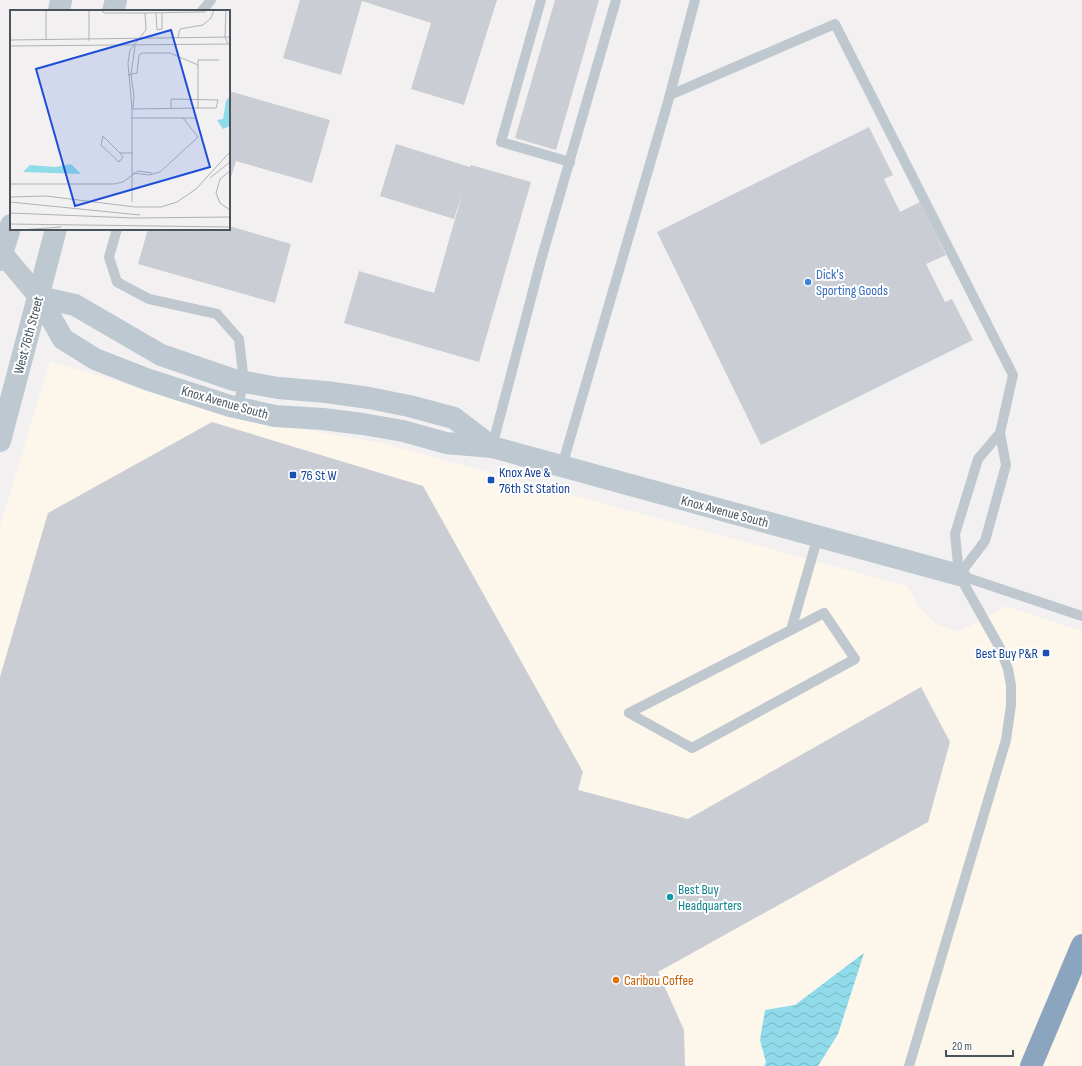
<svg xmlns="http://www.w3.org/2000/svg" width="1082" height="1066" viewBox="0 0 1082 1066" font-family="'Sofia Sans Condensed',sans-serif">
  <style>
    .commercial { fill: #fcf6eb }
    .water { fill: url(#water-waves) }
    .building { fill: #cacdd3 }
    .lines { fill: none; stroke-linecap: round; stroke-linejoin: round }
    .lane { stroke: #bfc8cf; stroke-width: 10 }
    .street { stroke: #bfc8cf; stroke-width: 21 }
    .secondary { stroke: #bdc8d1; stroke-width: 22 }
    .highway { stroke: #8aa5bd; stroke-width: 22 }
    .shop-dot { fill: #3f7fe0; stroke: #fff; stroke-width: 1.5 }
    .transit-dot { fill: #1a4fb4; stroke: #fff; stroke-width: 1.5 }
    .culture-dot { fill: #0f9aa8; stroke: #fff; stroke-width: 1.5 }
    .food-dot { fill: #e8710a; stroke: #fff; stroke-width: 1.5 }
    .labels { text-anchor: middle; stroke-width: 4; stroke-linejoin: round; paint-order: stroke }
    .shop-label { font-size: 14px; fill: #366cbe; stroke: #fff; text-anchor: start }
    .street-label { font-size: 14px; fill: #49545d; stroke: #fff }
    .transit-label { font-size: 14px; fill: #164399; stroke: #fff; text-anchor: start }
    .culture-label { font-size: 14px; fill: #0d838f; stroke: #fff; text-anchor: start }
    .food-label { font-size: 14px; fill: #c56008; stroke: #fff; text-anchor: start }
    .inset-road { fill: none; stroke: #afb2b6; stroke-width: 1 }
    .view { fill: #1d4ed8; fill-opacity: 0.15; stroke: #1d4ed8; stroke-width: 2 }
    .inset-edge { fill: none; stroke: #49545d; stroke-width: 2 }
  </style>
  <defs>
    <pattern id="water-waves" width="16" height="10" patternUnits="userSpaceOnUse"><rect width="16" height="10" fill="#8fdbea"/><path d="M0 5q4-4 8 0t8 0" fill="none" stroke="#77b4c1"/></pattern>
  </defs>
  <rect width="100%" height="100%" fill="#f3f0f1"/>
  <!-- commercial -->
  <path class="commercial" d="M 50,361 L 233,417 L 381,443 L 907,586 L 919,607 L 936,624 L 958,632 L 1007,606 L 1082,631 L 1082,1066 L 0,1066 L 0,527 Z"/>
  <!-- water -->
  <path class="water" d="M 864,953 L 838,1034 L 818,1066 L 764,1066 L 766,1062 L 760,1040 L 765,1010 L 795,1005 Z"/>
  <!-- building -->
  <g class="building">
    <path d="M 300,0 L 497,0 L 464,105 L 411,89 L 431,23 L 362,1 L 341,75 L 283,58 Z"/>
    <path d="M 555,0 L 599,0 L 556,150 L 515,138 Z"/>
    <path d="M 229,91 L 330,120 L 312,183 L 236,161 L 229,184 Z"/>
    <path d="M 869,127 L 893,175 L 884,179 L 900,212 L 920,202 L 946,255 L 926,264 L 945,302 L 952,299 L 973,340 L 761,445 L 657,232 Z"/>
    <path d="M 396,144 L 470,167 L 471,165 L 531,182 L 479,362 L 344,323 L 359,271 L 434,293 L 463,191 L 454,219 L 380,196 Z"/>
    <path d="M 229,226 L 291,244 L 275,303 L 138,264 L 148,229 L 229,229 Z"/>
    <path d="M 212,422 L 423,486 L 583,772 L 578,790 L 688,819 L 921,687 L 950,742 L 928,822 L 658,972 L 684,1030 L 685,1066 L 0,1066 L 0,677 L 48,513 Z"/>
  </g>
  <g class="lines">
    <!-- lane -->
    <g class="lane">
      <path d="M 541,0 L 501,142 L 570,162"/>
      <path d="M 202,11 L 211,0"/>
      <path d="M 669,98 L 695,0"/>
      <path d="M 117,229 L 109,257 L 117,282 L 149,299 L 217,314 L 239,339 L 244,382 L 237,408"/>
      <path d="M 492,447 L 541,260 L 616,0"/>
      <path d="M 562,466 L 670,95 L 835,24 L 1013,375 L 1000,433 L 1006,465 L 985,541 L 959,575"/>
      <path d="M 959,575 L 1082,616"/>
      <path d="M 629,713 L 692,748 L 855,659 L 824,613 L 791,630"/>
      <path d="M 629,713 L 791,630 L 818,536"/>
      <path d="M 909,1066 L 1006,740 L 1011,705 L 1011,685 L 1008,669 L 1000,648 L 959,575 L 955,534 L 978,459 L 1000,433"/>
    </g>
    <!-- street -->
    <path class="street" d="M 2,253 L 39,297"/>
    <!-- secondary -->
    <g class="secondary">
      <path d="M 59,11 L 61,0"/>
      <path d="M 113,11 L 116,0"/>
      <path d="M 0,260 L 11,225"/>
      <path d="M 39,297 L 63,339 L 95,359 L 149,380 L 230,406 L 275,416 L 323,419 L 363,424 L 403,431 L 446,443 L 492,447 L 959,575"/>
      <path d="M 39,297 L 75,305 L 161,355 L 234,380 L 278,388 L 326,392 L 369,398 L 409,406 L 454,418 L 492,447"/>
      <path d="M 0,441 L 56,229"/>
    </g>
    <!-- highway -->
    <path class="highway" d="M 1031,1066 L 1082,945"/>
  </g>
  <!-- markers -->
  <circle class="shop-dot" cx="808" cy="282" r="4"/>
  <g class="transit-dot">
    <rect x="289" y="471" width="8" height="8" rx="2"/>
    <rect x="487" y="476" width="8" height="8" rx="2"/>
    <rect x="1042" y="649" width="8" height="8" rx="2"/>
  </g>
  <circle class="culture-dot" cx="670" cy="897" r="4"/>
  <circle class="food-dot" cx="616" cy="980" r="4"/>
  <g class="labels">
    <!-- shop labels -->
    <g class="shop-label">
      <text x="816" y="279">Dick's<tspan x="816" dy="16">Sporting Goods</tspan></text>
    </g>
    <!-- street labels -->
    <g class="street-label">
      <text transform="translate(28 335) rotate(-75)" y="5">West 76th Street</text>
      <text transform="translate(225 402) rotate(16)" y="5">Knox Avenue South</text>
      <text transform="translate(725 511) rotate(15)" y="5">Knox Avenue South</text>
    </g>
    <!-- transit labels -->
    <g class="transit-label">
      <text x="499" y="477">Knox Ave &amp;<tspan x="499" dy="16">76th St Station</tspan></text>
      <text x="301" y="480">76 St W</text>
      <text x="1038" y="658" text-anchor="end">Best Buy P&amp;R</text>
    </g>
    <!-- culture labels -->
    <g class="culture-label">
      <text x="678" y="894">Best Buy<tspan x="678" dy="16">Headquarters</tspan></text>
    </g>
    <!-- food labels -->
    <g class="food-label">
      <text x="624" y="985">Caribou Coffee</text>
    </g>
  </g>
  <!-- overview -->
  <g transform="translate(10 10)">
    <rect width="220" height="220" fill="#f3f0f1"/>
    <path d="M 220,86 L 220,116 L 213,119 L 207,110 L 213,109 L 216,91 ZM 61,154 L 71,164 L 13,162 L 20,155 L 45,157 Z" fill="#8fdbea"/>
    <path class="inset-road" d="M 36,0 L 36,30M 79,0 L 79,31M 92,0 L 94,3 L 135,3 L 136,20 L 120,40 L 118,53 L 122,99 L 122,192M 216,0 L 215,27 L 218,34M 135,3 L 195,2 L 196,0M 146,3 L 147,20 L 152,19 L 152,2M 168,27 L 170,19 L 193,15 L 201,8 L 204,0M 0,30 L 220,27M 0,36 L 219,34M 188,55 L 188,50 L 209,50M 118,65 L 127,63 L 129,45 L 132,43 L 160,43 L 188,55 L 188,98 L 122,99M 123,98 L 124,87 L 121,64 L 125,36M 161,98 L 161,89 L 208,90 L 206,98 L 188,98M 122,108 L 173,108 L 188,127 L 150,162 L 139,165 L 123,163M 173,108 L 187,108M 93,126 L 91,135 L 109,152 L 113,147 L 110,143M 93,126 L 110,143 L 123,143M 220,161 L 210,169 L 206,183 L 210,193 L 220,200M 200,168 L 220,152M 0,174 L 104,174 L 113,172 L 128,161 L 142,163M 0,187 L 36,186 L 125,197 L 151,197 L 167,192 L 186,179 L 220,142M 0,192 L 130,205M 0,203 L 123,208 L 220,207M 0,214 L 220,217M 10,220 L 51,217"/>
    <path class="view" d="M 161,20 L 200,157 L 65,196 L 26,59 Z"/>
    <rect width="220" height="220" class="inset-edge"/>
  </g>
  <!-- scale -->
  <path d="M946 1050v6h67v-6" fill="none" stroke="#49545d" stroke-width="2"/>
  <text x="952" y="1050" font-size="12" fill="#49545d" stroke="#ffffff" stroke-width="3" paint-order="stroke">20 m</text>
</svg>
